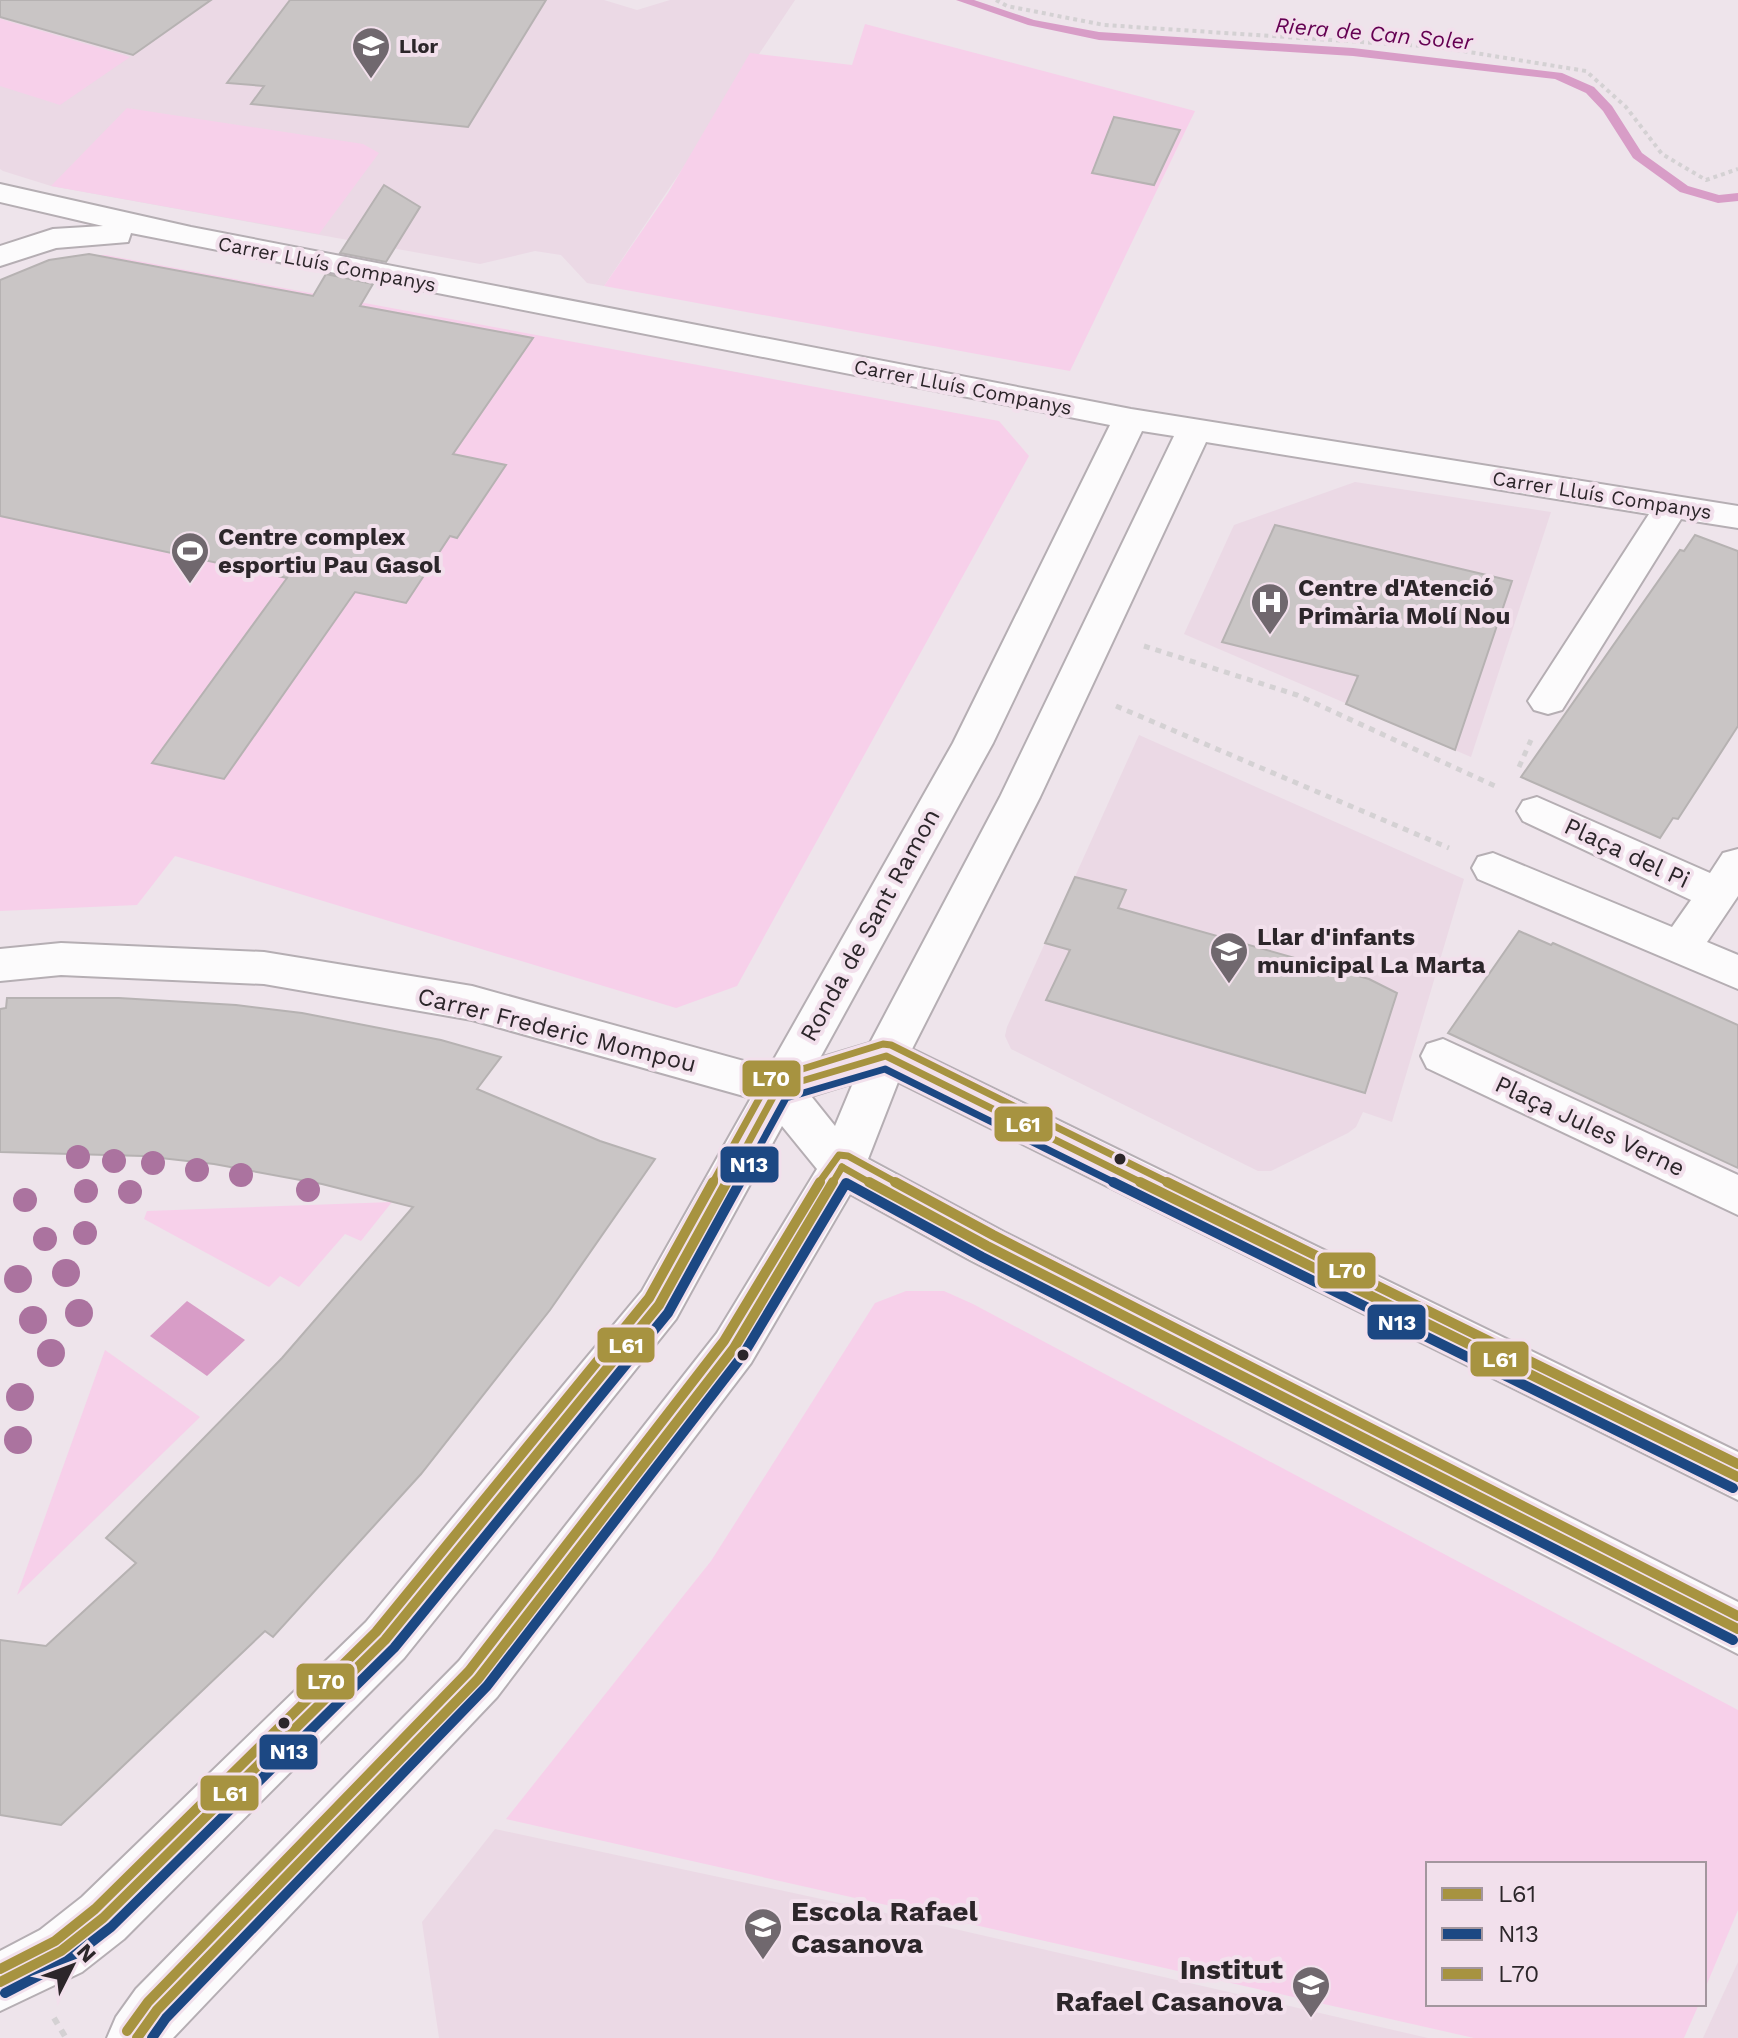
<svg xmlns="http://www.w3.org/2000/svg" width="1738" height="2038" viewBox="0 0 1738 2038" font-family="'Work Sans',sans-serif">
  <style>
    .built { fill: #ebd9e5 }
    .green { fill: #f7d0ea }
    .water { fill: #d89dc7 }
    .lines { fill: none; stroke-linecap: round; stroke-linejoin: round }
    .stream { fill: #d89dc7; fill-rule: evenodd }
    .building { fill: #c9c5c5; stroke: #b6b2b2; stroke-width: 2 }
    .street-casing { stroke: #b5aeb3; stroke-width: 4 }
    .path-far2 { stroke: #d4d1d3; stroke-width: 4; stroke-dasharray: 4 4; stroke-linecap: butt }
    .path-far1 { stroke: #d4d1d3; stroke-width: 5; stroke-dasharray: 6 6; stroke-linecap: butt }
    .path { stroke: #d4d1d3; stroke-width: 6; stroke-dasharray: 7 7; stroke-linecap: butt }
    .street { fill: #fcfbfc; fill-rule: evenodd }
    .bus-1-far1-casing { stroke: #f2e0ec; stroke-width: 13 }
    .bus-1-casing { stroke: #f2e0ec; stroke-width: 16 }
    .bus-2-far1-casing { stroke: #f2e0ec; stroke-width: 13 }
    .bus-2-casing { stroke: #f2e0ec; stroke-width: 16 }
    .bus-3-far1-casing { stroke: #f2e0ec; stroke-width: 13 }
    .bus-3-casing { stroke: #f2e0ec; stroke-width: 16 }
    .bus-1-far1 { stroke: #a79340; stroke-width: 7 }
    .bus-1 { stroke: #a79340; stroke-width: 10 }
    .bus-2-far1 { stroke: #1c4883; stroke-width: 7 }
    .bus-2 { stroke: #1c4883; stroke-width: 10 }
    .bus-3-far1 { stroke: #a79340; stroke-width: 7 }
    .bus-3 { stroke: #a79340; stroke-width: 10 }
    .tree { fill: #ab739f }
    .bus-dot { fill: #2c262a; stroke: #f2e0ec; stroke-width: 3 }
    .labels { text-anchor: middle; stroke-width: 8; stroke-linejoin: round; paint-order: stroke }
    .far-poi-label { font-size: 20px; font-weight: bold; fill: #2c262a; stroke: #f2e0ec; text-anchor: start }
    .far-street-label { font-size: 20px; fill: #2c262a; stroke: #f2e0ec }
    .far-water-label { font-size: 22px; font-style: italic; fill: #650052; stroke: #f2e0ec }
    .poi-label { font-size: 24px; font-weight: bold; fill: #2c262a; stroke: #f2e0ec; text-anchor: start }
    .street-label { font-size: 24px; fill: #2c262a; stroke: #f2e0ec }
    .near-poi-label { font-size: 28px; font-weight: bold; fill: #2c262a; stroke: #f2e0ec; text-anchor: start }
    .line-badge { stroke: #f2e0ec; stroke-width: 3 }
    .badge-label { font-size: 22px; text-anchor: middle; font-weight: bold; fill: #fff }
  </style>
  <rect width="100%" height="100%" fill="#eee4eb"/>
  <!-- built -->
  <g class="built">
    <path d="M 0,0 L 604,0 L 637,10 L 670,0 L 795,0 L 604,286 L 587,283 L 561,255 L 535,251 L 480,264 L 51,186 L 3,171 L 0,169 Z"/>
    <path d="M 1355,482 L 1551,512 L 1471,757 L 1184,634 L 1234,525 Z"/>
    <path d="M 1139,735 L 1464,879 L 1392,1122 L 1363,1112 L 1356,1127 L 1348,1133 L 1271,1171 L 1258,1171 L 1011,1049 L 1005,1036 L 1007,1027 Z"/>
    <path d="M 495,1829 L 868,1909 L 1428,2038 L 439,2038 L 422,1922 Z"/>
    <path d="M 1738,1962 L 1738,2038 L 1703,2038 Z"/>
  </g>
  <!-- green -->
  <g class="green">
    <path d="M 0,19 L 130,57 L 60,105 L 0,86 Z"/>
    <path d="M 865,24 L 1195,111 L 1070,371 L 604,286 L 668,193 L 750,53 L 852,65 Z"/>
    <path d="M 127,108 L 363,144 L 379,153 L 319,234 L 51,186 Z"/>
    <path d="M 81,255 L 106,255 L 999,421 L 1029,456 L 737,986 L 676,1008 L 175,856 L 137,905 L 0,911 L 0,281 L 49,260 Z"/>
    <path d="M 392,1202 L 361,1241 L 345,1234 L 299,1287 L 280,1276 L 269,1287 L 144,1219 L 147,1211 Z"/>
    <path d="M 906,1291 L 944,1291 L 973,1304 L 1738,1710 L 1738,1910 L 1704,1991 L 1704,1864 L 1428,1864 L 1428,2004 L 1699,2004 L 1684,2038 L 1474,2038 L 506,1819 L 711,1561 L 875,1303 Z"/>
    <path d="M 105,1350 L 200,1417 L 17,1595 Z"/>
  </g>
  <!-- water -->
  <path class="water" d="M 187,1301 L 245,1340 L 207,1376 L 150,1336 Z"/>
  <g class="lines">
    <!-- stream -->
    <path class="stream" d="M 956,0 L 974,0 L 1034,20 L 1099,32 L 1353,48 L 1562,73 L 1594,87 L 1612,106 L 1642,153 L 1688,186 L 1719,195 L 1738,193 L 1738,201 L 1718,203 L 1680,192 L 1633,158 L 1603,111 L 1586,93 L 1555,79 L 1353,56 L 1099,40 L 1028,25 Z"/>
  </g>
  <!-- building -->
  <g class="building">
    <path d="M 0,0 L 211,0 L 133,55 L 0,17 Z"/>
    <path d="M 290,0 L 546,0 L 468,127 L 251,104 L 264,86 L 227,83 Z"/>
    <path d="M 1114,117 L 1180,130 L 1154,185 L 1092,173 Z"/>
    <path d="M 384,185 L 420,207 L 386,262 L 340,253 Z"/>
    <path d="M 89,254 L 313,296 L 326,274 L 373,284 L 360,306 L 533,338 L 453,454 L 506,465 L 457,538 L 450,536 L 406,603 L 355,592 L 224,779 L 152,763 L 287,578 L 0,516 L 0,280 L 49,260 Z"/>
    <path d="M 1275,525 L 1512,581 L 1455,750 L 1346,704 L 1358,676 L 1222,642 Z"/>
    <path d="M 1695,535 L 1738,551 L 1738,726 L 1678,819 L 1673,818 L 1660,838 L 1521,777 L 1680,550 L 1684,551 Z"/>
    <path d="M 1075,877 L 1126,890 L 1118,908 L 1369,979 L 1397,993 L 1365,1093 L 1046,1000 L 1070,950 L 1045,943 Z"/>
    <path d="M 1519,931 L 1551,945 L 1553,943 L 1738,1025 L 1738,1168 L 1448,1033 Z"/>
    <path d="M 7,998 L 119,998 L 236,1005 L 302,1013 L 441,1040 L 501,1057 L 477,1089 L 600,1141 L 655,1159 L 550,1310 L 421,1474 L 273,1637 L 265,1631 L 61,1825 L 0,1815 L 0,1640 L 46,1646 L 136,1563 L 106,1538 L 282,1358 L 413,1207 L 322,1184 L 214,1164 L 143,1156 L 0,1152 L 0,1009 L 6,1008 Z"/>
  </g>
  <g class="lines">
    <!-- street casing -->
    <g class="street-casing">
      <g id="street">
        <path d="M 0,184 L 191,227 L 1131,409 L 1738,506 L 1738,528 L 1681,519 L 1562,710 L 1548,714 L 1534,710 L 1528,701 L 1649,514 L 1206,442 L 1040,797 L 912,1049 L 1738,1452 L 1738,1500 L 898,1082 L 868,1159 L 1004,1232 L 1738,1602 L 1738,1654 L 970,1260 L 850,1194 L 751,1363 L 497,1697 L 173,2038 L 107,2038 L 116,2017 L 136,1989 L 459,1661 L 717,1333 L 817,1169 L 782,1126 L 676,1319 L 404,1658 L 124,1939 L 82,1972 L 0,2011 L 0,1951 L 40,1930 L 82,1897 L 366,1622 L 642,1291 L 751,1098 L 472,1020 L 264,984 L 61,975 L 0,981 L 0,949 L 61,943 L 264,952 L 472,986 L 769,1068 L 953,743 L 1110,425 L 131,233 L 128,242 L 56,248 L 0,266 L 0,246 L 53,229 L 103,226 L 0,202 ZM 1142,431 L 1174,436 L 1000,797 L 870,1043 L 820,1058 L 993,743 ZM 853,1083 L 835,1126 L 811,1096 Z"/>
        <path d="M 1537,797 L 1710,873 L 1723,853 L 1738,849 L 1738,896 L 1707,942 L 1738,955 L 1738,989 L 1478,879 L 1472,868 L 1478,857 L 1493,853 L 1672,927 L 1691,900 L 1523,821 L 1517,811 L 1523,801 Z"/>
        <path d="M 1443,1039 L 1738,1175 L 1738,1215 L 1427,1068 L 1421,1056 L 1427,1044 Z"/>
      </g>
    </g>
    <!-- path-far2 -->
    <path class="path-far2" d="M 996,0 L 1007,6 L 1104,25 L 1438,47 L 1586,71 L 1626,107 L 1662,154 L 1706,180 L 1738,169"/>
    <!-- path-far1 -->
    <g class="path-far1">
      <path d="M 1144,646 L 1297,695 L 1495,786"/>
      <path d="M 1116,706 L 1449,848"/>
      <path d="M 1519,767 L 1531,740"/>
    </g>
    <!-- path -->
    <path class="path" d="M 54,2018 L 66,2038"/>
    <!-- street -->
    <use href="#street" class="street"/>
    <!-- bus-1-far1 casing -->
    <g class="bus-1-far1-casing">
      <g id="bus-1-far1">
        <path d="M 778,1088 L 886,1056 L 1144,1184"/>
        <path d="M 842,1167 L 872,1184"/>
        <path d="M 726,1184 L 778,1088"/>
        <path d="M 832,1184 L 842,1167"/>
      </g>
    </g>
    <!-- bus-1 casing -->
    <g class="bus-1-casing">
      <g id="bus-1">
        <path d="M 869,1182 L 987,1246 L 1738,1629"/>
        <path d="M 1140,1182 L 1738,1477"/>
        <path d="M 0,1982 L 61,1951 L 103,1918 L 385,1640 L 659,1305 L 727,1182"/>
        <path d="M 137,2038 L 157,2010 L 478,1679 L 734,1348 L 833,1182"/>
      </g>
    </g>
    <!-- bus-2-far1 casing -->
    <g class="bus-2-far1-casing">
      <path id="bus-2-far1" d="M 739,1184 L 786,1098 L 885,1069 L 1117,1184"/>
    </g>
    <!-- bus-2 casing -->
    <g class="bus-2-casing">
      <g id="bus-2">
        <path d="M 1113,1182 L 1733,1488"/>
        <path d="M 5,1993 L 67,1961 L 111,1927 L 394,1648 L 668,1313 L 740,1182"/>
        <path d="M 152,2038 L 166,2018 L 487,1686 L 743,1355 L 846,1183 L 982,1257 L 1733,1640"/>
      </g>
    </g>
    <!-- bus-3-far1 casing -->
    <g class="bus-3-far1-casing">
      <g id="bus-3-far1">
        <path d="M 712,1184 L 770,1079 L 883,1044 L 891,1045 L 1171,1184"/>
        <path d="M 818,1184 L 839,1155 L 848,1156 L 899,1184"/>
      </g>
    </g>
    <!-- bus-3 casing -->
    <g class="bus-3-casing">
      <g id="bus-3">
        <path d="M 895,1182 L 993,1235 L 1738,1616"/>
        <path d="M 1167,1182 L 1738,1464"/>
        <path d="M 0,1969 L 55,1941 L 95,1909 L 376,1632 L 649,1298 L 713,1182"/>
        <path d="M 127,2031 L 148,2002 L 469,1671 L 724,1341 L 820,1182"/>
      </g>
    </g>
    <!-- bus-1-far1 -->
    <use href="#bus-1-far1" class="bus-1-far1"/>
    <!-- bus-1 -->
    <use href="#bus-1" class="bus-1"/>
    <!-- bus-2-far1 -->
    <use href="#bus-2-far1" class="bus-2-far1"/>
    <!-- bus-2 -->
    <use href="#bus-2" class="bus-2"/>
    <!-- bus-3-far1 -->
    <use href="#bus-3-far1" class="bus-3-far1"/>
    <!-- bus-3 -->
    <use href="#bus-3" class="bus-3"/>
  </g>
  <!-- trees -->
  <g class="tree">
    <circle cx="78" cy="1157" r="12"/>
    <circle cx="114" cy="1161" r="12"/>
    <circle cx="153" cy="1163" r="12"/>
    <circle cx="197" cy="1170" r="12"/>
    <circle cx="241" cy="1175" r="12"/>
    <circle cx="308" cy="1190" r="12"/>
    <circle cx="86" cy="1191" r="12"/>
    <circle cx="130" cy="1192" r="12"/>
    <circle cx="25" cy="1200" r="12"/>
    <circle cx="85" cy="1233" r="12"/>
    <circle cx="45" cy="1239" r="12"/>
    <circle cx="66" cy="1273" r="14"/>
    <circle cx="18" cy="1279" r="14"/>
    <circle cx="79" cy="1313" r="14"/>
    <circle cx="33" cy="1320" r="14"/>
    <circle cx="51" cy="1353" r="14"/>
    <circle cx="20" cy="1397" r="14"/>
    <circle cx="18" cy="1440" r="14"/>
  </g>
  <!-- icons -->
  <defs>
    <g id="school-pin" transform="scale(2)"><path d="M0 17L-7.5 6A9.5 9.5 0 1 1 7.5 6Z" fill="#70686e" stroke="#f2e0ec"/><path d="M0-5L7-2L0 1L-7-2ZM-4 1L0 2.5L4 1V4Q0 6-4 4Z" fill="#fff"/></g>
    <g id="stadium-pin" transform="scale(2)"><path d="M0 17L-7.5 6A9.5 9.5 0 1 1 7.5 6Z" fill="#70686e" stroke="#f2e0ec"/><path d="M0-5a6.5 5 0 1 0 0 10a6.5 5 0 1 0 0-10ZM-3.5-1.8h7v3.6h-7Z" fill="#fff"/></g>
    <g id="hospital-pin" transform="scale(2)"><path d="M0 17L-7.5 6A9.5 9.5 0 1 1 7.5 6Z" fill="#70686e" stroke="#f2e0ec"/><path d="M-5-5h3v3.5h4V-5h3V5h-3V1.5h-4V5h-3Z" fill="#fff"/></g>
  </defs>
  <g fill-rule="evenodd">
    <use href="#school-pin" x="371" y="46"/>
    <use href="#stadium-pin" x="190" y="551"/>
    <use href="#hospital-pin" x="1270" y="602"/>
    <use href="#school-pin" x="1229" y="951"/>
    <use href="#school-pin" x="763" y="1927"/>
    <use href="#school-pin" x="1311" y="1985"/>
  </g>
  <!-- markers -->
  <g class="bus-dot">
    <circle cx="1120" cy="1159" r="7"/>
    <circle cx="743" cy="1355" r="7"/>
    <circle cx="284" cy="1723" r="7"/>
  </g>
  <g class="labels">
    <!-- far-poi labels -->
    <g class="far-poi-label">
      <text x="399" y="53">Llor</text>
    </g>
    <!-- far-street labels -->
    <g class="far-street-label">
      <text transform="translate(327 264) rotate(11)" y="7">Carrer Lluís Companys</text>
      <text transform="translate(963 387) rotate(11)" y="7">Carrer Lluís Companys</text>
      <text transform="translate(1602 495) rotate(9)" y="7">Carrer Lluís Companys</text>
    </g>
    <!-- far-water labels -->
    <g class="far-water-label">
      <text transform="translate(1374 33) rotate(5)" y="8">Riera de Can Soler</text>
    </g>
    <!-- poi labels -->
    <g class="poi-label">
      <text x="218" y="545">Centre complex<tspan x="218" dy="28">esportiu Pau Gasol</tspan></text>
      <text x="1298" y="596">Centre d'Atenció<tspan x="1298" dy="28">Primària Molí Nou</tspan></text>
      <text x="1257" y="945">Llar d'infants<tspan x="1257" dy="28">municipal La Marta</tspan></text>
    </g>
    <!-- street labels -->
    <g class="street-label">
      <text transform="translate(1627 853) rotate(25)" y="8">Plaça del Pi</text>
      <text transform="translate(870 925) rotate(-61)" y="8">Ronda de Sant Ramon</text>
      <text transform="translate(557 1030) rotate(14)" y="8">Carrer Frederic Mompou</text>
      <text transform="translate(1590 1126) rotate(25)" y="8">Plaça Jules Verne</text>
    </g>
    <!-- near-poi labels -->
    <g class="near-poi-label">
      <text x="791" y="1921">Escola Rafael<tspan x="791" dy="32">Casanova</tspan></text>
      <text x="1283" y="1979" text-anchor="end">Institut<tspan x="1283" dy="32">Rafael Casanova</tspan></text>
    </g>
  </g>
  <g class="line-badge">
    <rect x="741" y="1059" width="61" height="39" rx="8" fill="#a79340"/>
    <rect x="993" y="1105" width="61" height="38" rx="8" fill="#a79340"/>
    <rect x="719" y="1145" width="61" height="39" rx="8" fill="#1c4883"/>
    <rect x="1316" y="1251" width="61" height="39" rx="8" fill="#a79340"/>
    <rect x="1366" y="1303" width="61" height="38" rx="8" fill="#1c4883"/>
    <rect x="596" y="1326" width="60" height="38" rx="8" fill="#a79340"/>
    <rect x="1469" y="1340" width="61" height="38" rx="8" fill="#a79340"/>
    <rect x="295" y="1662" width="61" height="39" rx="8" fill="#a79340"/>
    <rect x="258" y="1733" width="61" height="38" rx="8" fill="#1c4883"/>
    <rect x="199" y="1774" width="61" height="38" rx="8" fill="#a79340"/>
  </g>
  <g class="badge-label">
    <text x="771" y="1086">L70</text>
    <text x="1023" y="1132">L61</text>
    <text x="749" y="1172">N13</text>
    <text x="1347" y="1278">L70</text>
    <text x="1397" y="1330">N13</text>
    <text x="626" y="1353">L61</text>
    <text x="1500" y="1367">L61</text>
    <text x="326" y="1689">L70</text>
    <text x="289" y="1759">N13</text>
    <text x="230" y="1801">L61</text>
  </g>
  <!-- legend -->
  <rect x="1426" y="1862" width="280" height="144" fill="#f2e0ec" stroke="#a3969e" stroke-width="2"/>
  <rect x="1442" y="1888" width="40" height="12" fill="#a79340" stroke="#a3969e" stroke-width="2"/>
  <text x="1498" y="1902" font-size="24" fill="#2c262a">L61</text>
  <rect x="1442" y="1928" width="40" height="12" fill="#1c4883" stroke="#a3969e" stroke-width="2"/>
  <text x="1498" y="1942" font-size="24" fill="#2c262a">N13</text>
  <rect x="1442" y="1968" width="40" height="12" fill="#a79340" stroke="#a3969e" stroke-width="2"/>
  <text x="1498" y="1982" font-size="24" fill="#2c262a">L70</text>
  <!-- north arrow -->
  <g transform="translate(72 1966) rotate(48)" stroke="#f2e0ec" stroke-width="6" paint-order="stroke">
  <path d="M0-6L14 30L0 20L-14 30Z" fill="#2c262a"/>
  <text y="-12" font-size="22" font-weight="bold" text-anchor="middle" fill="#2c262a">N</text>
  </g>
</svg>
